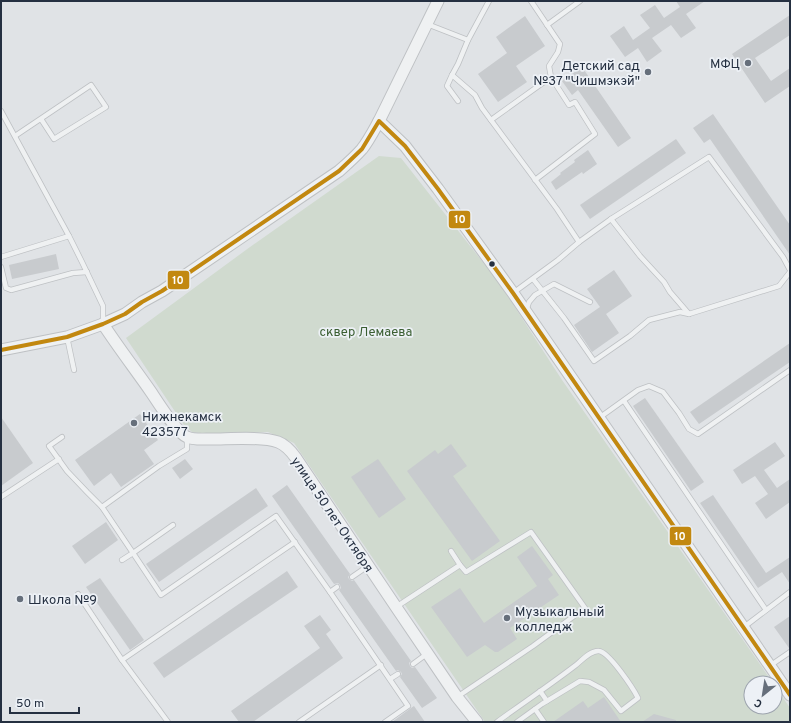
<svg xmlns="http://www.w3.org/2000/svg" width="791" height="723" viewBox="0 0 791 723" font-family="Overpass,sans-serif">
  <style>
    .green { fill: #d0dacf }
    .building { fill: #c8cbce }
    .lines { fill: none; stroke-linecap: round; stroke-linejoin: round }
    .service-casing { stroke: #bec1c4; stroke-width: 6 }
    .tertiary-casing { stroke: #bec1c4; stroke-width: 13 }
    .service { stroke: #eff1f2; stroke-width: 4.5 }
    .tertiary { stroke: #eff1f2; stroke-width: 11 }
    .bus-1-casing { stroke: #edf1f6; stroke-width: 7 }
    .bus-1 { stroke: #c28810; stroke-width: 4 }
    .poi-dot { fill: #666f7b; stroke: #edf1f6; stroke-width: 1.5 }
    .bus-dot { fill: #253041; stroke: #edf1f6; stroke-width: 1.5 }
    .labels { text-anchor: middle; stroke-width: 3.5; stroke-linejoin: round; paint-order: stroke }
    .poi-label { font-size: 13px; fill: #253041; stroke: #edf1f6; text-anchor: start }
    .park-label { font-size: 13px; fill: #3a5e31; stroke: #edf1f6 }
    .street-label { font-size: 13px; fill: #253041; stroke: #edf1f6 }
    .line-badge { stroke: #edf1f6; stroke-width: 1.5 }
    .badge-label { font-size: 11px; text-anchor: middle; font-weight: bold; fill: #fff }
  </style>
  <rect width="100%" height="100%" fill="#e0e3e6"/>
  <!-- green -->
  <path class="green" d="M 379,156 L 401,158 L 500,284 L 562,380 L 773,683 L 751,683 L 751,707 L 775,707 L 775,686 L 790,708 L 790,722 L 485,722 L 294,443 L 268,432 L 209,434 L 192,432 L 184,425 L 126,338 L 250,247 Z"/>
  <!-- building -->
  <g class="building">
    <path d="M 676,1 L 705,1 L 686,14 L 696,28 L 681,38 L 671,25 L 652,38 L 662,51 L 647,62 L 638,48 L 625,57 L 610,36 L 624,26 L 633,40 L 650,28 L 640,15 L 655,5 L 664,18 L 680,7 Z"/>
    <path d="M 790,15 L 790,35 L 755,58 L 771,81 L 790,68 L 790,86 L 765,103 L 732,54 Z"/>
    <path d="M 525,16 L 545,46 L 516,66 L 527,82 L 498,102 L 478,74 L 507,53 L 496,37 Z"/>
    <path d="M 582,67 L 631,138 L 618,147 L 578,90 L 572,95 L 562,81 Z"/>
    <path d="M 713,114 L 790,225 L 790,255 L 710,139 L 704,143 L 693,128 Z"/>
    <path d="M 676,139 L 686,153 L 590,219 L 580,205 Z"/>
    <path d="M 588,150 L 597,164 L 583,174 L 582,172 L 556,190 L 551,182 L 561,174 L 560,173 L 575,162 L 574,160 Z"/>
    <path d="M 56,254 L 59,269 L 12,279 L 9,265 Z"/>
    <path d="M 614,270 L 632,296 L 606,314 L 619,333 L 592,352 L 574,325 L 600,307 L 587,289 Z"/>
    <path d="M 790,343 L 790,362 L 699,424 L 690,412 Z"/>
    <path d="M 645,398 L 704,482 L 691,491 L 633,406 Z"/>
    <path d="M 140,414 L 158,440 L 144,450 L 154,464 L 121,487 L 111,473 L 94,486 L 75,460 Z"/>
    <path d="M 1,417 L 33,463 L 1,486 Z"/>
    <path d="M 775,442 L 785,456 L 764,470 L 777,488 L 790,479 L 790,502 L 766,519 L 755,503 L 768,494 L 755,476 L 742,484 L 733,470 Z"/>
    <path d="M 451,444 L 467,466 L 453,476 L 500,541 L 472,561 L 407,471 L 435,450 L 438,454 Z"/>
    <path d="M 185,459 L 193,469 L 180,479 L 172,468 Z"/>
    <path d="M 378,459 L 406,499 L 379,518 L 351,477 Z"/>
    <path d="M 287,485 L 350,574 L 348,577 L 349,579 L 352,581 L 354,580 L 411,661 L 409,663 L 410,666 L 412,668 L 415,667 L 437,698 L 422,708 L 400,677 L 402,674 L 401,672 L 398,670 L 396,671 L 339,590 L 341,588 L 340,585 L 338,583 L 334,584 L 272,496 Z"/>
    <path d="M 256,488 L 268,506 L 159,582 L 146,564 Z"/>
    <path d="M 713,495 L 766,573 L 790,557 L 790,584 L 782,572 L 758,588 L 700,503 Z"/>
    <path d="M 106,522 L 118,540 L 85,564 L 72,546 Z"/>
    <path d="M 532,546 L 553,575 L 548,579 L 559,595 L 510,628 L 517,639 L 498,652 L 495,652 L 485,645 L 467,657 L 431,607 L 460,588 L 484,623 L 537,586 L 517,557 Z"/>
    <path d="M 287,571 L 298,587 L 164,678 L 153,663 Z"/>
    <path d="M 100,578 L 144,640 L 130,650 L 86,587 Z"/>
    <path d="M 320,615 L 331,630 L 326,634 L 343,658 L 253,722 L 239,722 L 231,711 L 320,648 L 304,626 Z"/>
    <path d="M 790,616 L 790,648 L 789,648 L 774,627 Z"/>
    <path d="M 604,697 L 621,722 L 553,722 L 583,701 L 588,708 Z"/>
    <path d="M 414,706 L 425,722 L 392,722 L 411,708 Z"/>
    <path d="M 654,714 L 676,720 L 676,722 L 642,722 Z"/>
  </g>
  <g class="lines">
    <!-- service casing -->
    <g class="service-casing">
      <g id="service">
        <path d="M 489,1 L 468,40 L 458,64 L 452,75 L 475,95 L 482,108 L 557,209 L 579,242 L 558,260 L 513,293"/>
        <path d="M 531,1 L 560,44 L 558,52 L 549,66 L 551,77 L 569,105 L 575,102 L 595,134 L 535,180"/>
        <path d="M 427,24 L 468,40"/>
        <path d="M 547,25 L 580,1"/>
        <path d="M 452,75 L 447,86 L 458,101"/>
        <path d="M 1,111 L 69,236 L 82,262 L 103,306 L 103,324"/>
        <path d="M 491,120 L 551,77"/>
        <path d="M 15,136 L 91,85 L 106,107 L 54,139 L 41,119"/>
        <path d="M 611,219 L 640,256 L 664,282 L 670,292 L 689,314 L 779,286 L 790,272"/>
        <path d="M 579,242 L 611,219 L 709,157 L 783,257 L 790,270"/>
        <path d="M 1,257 L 69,236"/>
        <path d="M 1,267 L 6,288 L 11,290 L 73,273 L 87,272"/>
        <path d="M 533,279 L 564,318 L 594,361 L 630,336 L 649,320 L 680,312 L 689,314"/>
        <path d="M 526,311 L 529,302 L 535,295 L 554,284 L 590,302"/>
        <path d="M 67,337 L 74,370"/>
        <path d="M 624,401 L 766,610"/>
        <path d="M 599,418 L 638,390 L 649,386 L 663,392 L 679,413 L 689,429 L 698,434 L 790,370"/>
        <path d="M 62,437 L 49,446 L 67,471 L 87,492 L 102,507 L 159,466 L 187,449 L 187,437"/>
        <path d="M 1,497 L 59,459"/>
        <path d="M 102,507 L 133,553 L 122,560"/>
        <path d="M 173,525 L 133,553 L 161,595 L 276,516 L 330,592 L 408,706 L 385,722"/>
        <path d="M 352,577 L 368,566"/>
        <path d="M 330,592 L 337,587"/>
        <path d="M 78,594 L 122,660 L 168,722"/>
        <path d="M 396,607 L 460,565 L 451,551"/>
        <path d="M 744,627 L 790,592"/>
        <path d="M 122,660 L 295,542"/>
        <path d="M 413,664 L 428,653"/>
        <path d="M 771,665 L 790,652"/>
        <path d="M 390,679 L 398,674"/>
        <path d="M 540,691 L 547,701"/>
        <path d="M 457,697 L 533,646 L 585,608 L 531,532 L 466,572 L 460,565"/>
        <path d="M 535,709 L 544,722"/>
        <path d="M 299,722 L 381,665"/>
        <path d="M 497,722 C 523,703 550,685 576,665 C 582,660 591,650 599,651 C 609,652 633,688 638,698 L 621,711 L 604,690 L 589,682 L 580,681 L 542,704 L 517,722"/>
      </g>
    </g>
    <!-- tertiary casing -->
    <g class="tertiary-casing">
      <g id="tertiary">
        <path d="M 379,121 L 405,146 L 438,189 L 513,293 L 790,695"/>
        <path d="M 103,324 C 118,347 135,369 151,392 C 157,401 177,433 187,437 C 193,440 204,439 211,439 C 229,439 262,436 278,442 C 286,445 291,451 296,458 L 396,607 L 457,697 L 477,722"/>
        <path d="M 1,350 L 67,337 L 103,324 L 125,314 L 142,302 L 162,291 L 339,171 C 347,164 355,157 362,149 C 369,140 374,130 379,121 L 438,1"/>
      </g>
    </g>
    <!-- service -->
    <use href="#service" class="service"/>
    <!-- tertiary -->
    <use href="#tertiary" class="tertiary"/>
    <!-- bus-1 casing -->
    <g class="bus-1-casing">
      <path id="bus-1" d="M 1,350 L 67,337 L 103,324 L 125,314 L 142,302 L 162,291 L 339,171 L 362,149 L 379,121 L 405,146 L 438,189 L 513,293 L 790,695"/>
    </g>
    <!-- bus-1 -->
    <use href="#bus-1" class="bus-1"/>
  </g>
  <!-- markers -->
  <g class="poi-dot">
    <circle cx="748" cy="63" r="4"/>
    <circle cx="648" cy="72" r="4"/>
    <circle cx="134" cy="423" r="4"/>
    <circle cx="20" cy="599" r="4"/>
    <circle cx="507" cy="618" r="4"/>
  </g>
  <circle class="bus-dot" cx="492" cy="264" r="3.5"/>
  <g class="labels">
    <!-- poi labels -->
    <g class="poi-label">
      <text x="740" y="68" text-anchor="end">МФЦ</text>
      <text x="640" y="70" text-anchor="end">Детский сад<tspan x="640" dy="15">№37 "Чишмэкэй"</tspan></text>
      <text x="142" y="421">Нижнекамск<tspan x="142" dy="15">423577</tspan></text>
      <text x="28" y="604">Школа №9</text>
      <text x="515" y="616">Музыкальный<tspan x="515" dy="15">колледж</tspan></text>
    </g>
    <!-- park labels -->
    <g class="park-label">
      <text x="366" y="336">сквер Лемаева</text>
    </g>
    <!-- street labels -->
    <g class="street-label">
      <text transform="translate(333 514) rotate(56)" y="5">улица 50 лет Октября</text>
    </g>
  </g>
  <g class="line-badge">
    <rect x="448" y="210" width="23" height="19" rx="4" fill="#c28810"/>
    <rect x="167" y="270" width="23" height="20" rx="4" fill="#c28810"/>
    <rect x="669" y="526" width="23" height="20" rx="4" fill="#c28810"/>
  </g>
  <g class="badge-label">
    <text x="460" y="223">10</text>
    <text x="178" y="284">10</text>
    <text x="680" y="540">10</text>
  </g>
  <!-- border -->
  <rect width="791" height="723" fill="none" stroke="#253041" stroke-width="4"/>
  <!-- north arrow -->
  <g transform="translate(763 695) rotate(210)"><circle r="19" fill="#edf1f6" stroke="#9da4ae"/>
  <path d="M0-3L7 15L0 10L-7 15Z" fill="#666f7b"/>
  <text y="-6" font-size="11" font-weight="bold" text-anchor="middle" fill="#253041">С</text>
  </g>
  <!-- scale -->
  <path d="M10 707v6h69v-6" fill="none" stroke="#253041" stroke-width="2"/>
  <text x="16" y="707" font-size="12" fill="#253041" stroke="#edf1f6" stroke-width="3" paint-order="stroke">50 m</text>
</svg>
